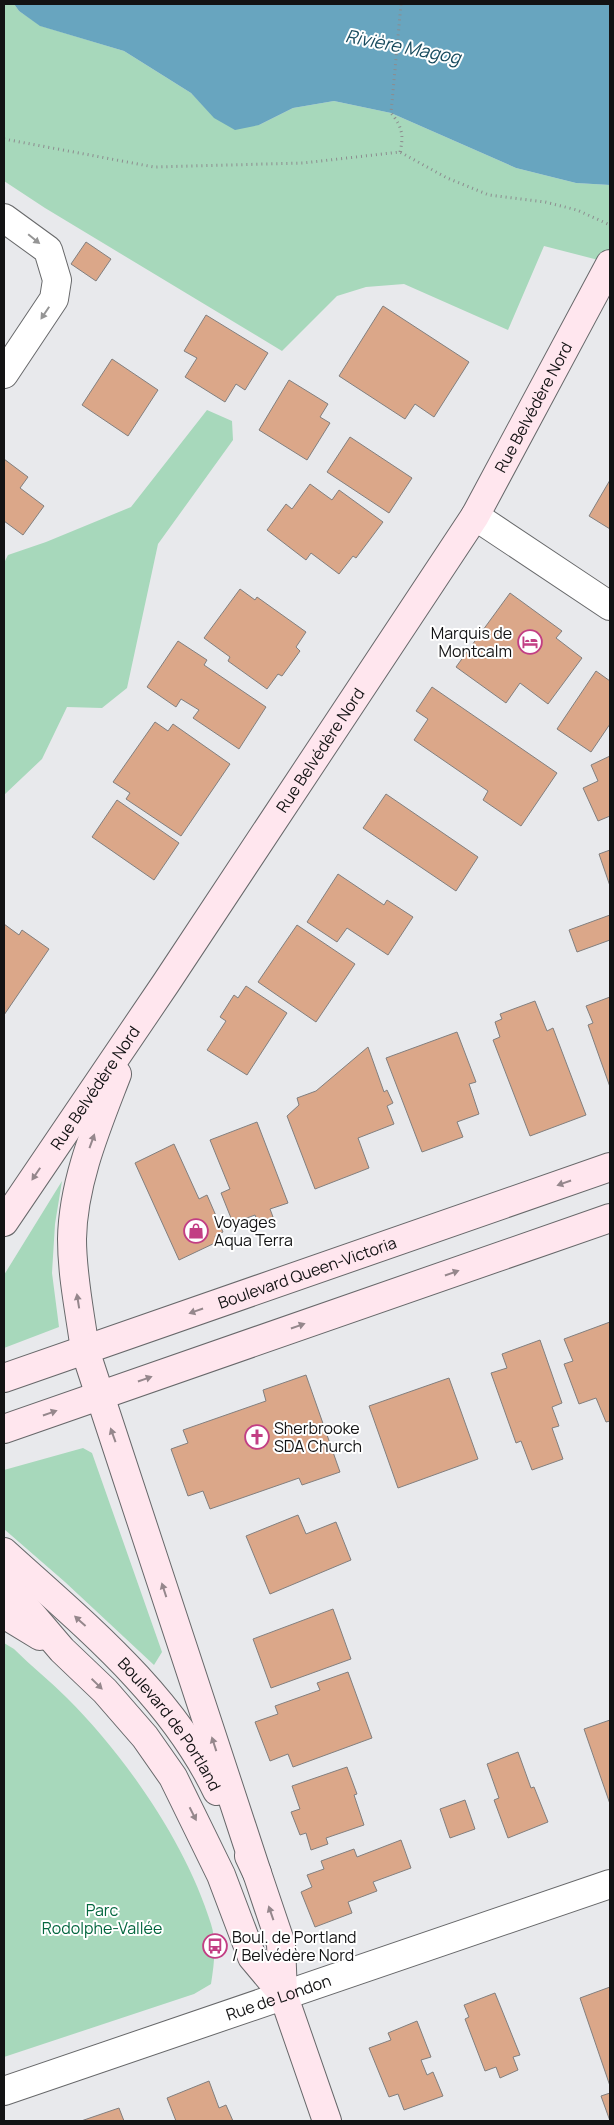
<svg xmlns="http://www.w3.org/2000/svg" width="614" height="2125" viewBox="0 0 614 2125" font-family="Manrope,sans-serif">
  <style>
    .green { fill: #a7d8bb }
    .water { fill: #68a5bf }
    .building { fill: #dba789; stroke: #827f7e }
    .lines { fill: none; stroke-linecap: round; stroke-linejoin: round }
    .street-casing { stroke: #67686a; stroke-width: 30 }
    .secondary-casing { stroke: #67686a; stroke-width: 30 }
    .path { stroke: #8c8c8e; stroke-width: 3; stroke-dasharray: 1 4; stroke-linecap: butt }
    .street { stroke: #fff; stroke-width: 28 }
    .secondary { stroke: #ffe6ee; stroke-width: 28 }
    .oneway { fill: #959595 }
    .oneway2 { fill: #95878c }
    .labels { text-anchor: middle; stroke-width: 4; stroke-linejoin: round; paint-order: stroke }
    .street-label { font-size: 16px; fill: #131314; stroke: #fff }
    .poi-label { font-size: 16px; fill: #131314; stroke: #fff; text-anchor: start }
    .park-label { font-size: 16px; fill: #04673f; stroke: #fff }
    .water-label { font-size: 18px; font-style: italic; fill: #184b5e; stroke: #fff }
  </style>
  <rect width="100%" height="100%" fill="#e8e9ec"/>
  <!-- green -->
  <g class="green">
    <path d="M 4,4 L 14,4 L 19,11 L 41,26 L 124,51 L 191,93 L 214,117 L 259,125 L 293,108 L 334,101 L 391,113 L 516,168 L 576,183 L 610,185 L 610,263 L 544,246 L 508,330 L 404,284 L 366,287 L 337,296 L 282,351 L 45,208 L 4,181 Z"/>
    <path d="M 207,410 L 232,421 L 233,440 L 158,544 L 127,688 L 102,708 L 67,707 L 42,759 L 4,795 L 4,563 L 8,555 L 46,542 L 131,507 Z"/>
    <path d="M 62,1181 L 55,1224 L 52,1273 L 59,1327 L 4,1348 L 4,1275 Z"/>
    <path d="M 83,1448 L 92,1453 L 162,1652 L 154,1665 L 65,1582 L 4,1529 L 4,1470 Z"/>
    <path d="M 4,1643 L 14,1649 C 31,1666 50,1681 67,1698 C 126,1757 186,1843 211,1924 C 217,1943 214,1965 211,1984 L 194,1994 L 4,2057 Z"/>
  </g>
  <!-- water -->
  <path class="water" d="M 14,4 L 610,4 L 610,185 L 576,183 L 516,168 L 391,113 L 334,101 L 293,108 L 259,125 L 235,130 L 214,118 L 191,93 L 124,51 L 40,26 L 19,11 Z"/>
  <!-- building -->
  <g class="building">
    <path d="M 86,242 L 111,259 L 96,281 L 71,264 Z"/>
    <path d="M 383,306 L 469,362 L 434,417 L 415,404 L 405,419 L 339,376 Z"/>
    <path d="M 206,315 L 268,353 L 245,390 L 236,384 L 225,402 L 185,377 L 197,358 L 184,351 Z"/>
    <path d="M 112,359 L 158,390 L 128,436 L 82,405 Z"/>
    <path d="M 289,380 L 328,404 L 320,417 L 330,423 L 307,460 L 259,430 Z"/>
    <path d="M 350,437 L 412,478 L 389,513 L 327,472 Z"/>
    <path d="M 4,459 L 28,477 L 20,488 L 44,506 L 23,535 L 4,521 Z"/>
    <path d="M 610,480 L 610,529 L 589,516 Z"/>
    <path d="M 310,484 L 332,500 L 339,490 L 383,522 L 356,558 L 353,556 L 339,574 L 311,553 L 306,560 L 267,530 L 286,504 L 292,509 Z"/>
    <path d="M 240,589 L 255,600 L 257,597 L 306,632 L 296,647 L 300,651 L 282,676 L 278,674 L 267,689 L 228,661 L 230,657 L 204,638 Z"/>
    <path d="M 510,593 L 562,631 L 556,638 L 582,658 L 548,704 L 520,683 L 506,703 L 456,667 Z"/>
    <path d="M 178,641 L 207,660 L 204,665 L 266,707 L 239,749 L 193,718 L 199,710 L 181,699 L 176,707 L 147,687 Z"/>
    <path d="M 596,671 L 610,681 L 610,724 L 591,752 L 557,729 Z"/>
    <path d="M 432,687 L 557,773 L 521,826 L 483,800 L 488,791 L 414,740 L 428,719 L 416,711 Z"/>
    <path d="M 155,722 L 168,731 L 173,724 L 230,764 L 181,836 L 126,799 L 130,793 L 113,782 Z"/>
    <path d="M 610,756 L 610,816 L 598,821 L 583,788 L 598,781 L 591,765 Z"/>
    <path d="M 386,794 L 478,857 L 456,891 L 363,828 Z"/>
    <path d="M 117,800 L 179,843 L 154,880 L 92,837 Z"/>
    <path d="M 610,850 L 610,886 L 599,854 Z"/>
    <path d="M 338,874 L 384,905 L 387,900 L 413,917 L 388,955 L 347,928 L 337,942 L 307,922 Z"/>
    <path d="M 610,915 L 610,940 L 577,952 L 569,930 Z"/>
    <path d="M 4,924 L 19,935 L 22,930 L 49,949 L 4,1015 Z"/>
    <path d="M 297,925 L 355,964 L 316,1022 L 258,982 Z"/>
    <path d="M 246,986 L 287,1013 L 247,1075 L 207,1050 L 226,1021 L 220,1017 L 234,995 L 238,998 Z"/>
    <path d="M 610,997 L 610,1087 L 588,1025 L 593,1023 L 586,1006 Z"/>
    <path d="M 535,1001 L 547,1031 L 553,1028 L 586,1115 L 530,1136 L 493,1040 L 500,1037 L 495,1022 L 502,1019 L 500,1014 Z"/>
    <path d="M 457,1032 L 476,1082 L 469,1084 L 479,1114 L 457,1122 L 463,1137 L 422,1152 L 386,1058 Z"/>
    <path d="M 368,1047 L 384,1092 L 387,1090 L 393,1103 L 387,1106 L 394,1124 L 358,1138 L 369,1168 L 315,1189 L 287,1116 L 299,1105 L 297,1098 L 316,1091 Z"/>
    <path d="M 257,1122 L 288,1203 L 270,1209 L 273,1217 L 258,1223 L 255,1215 L 233,1223 L 221,1193 L 230,1189 L 210,1140 Z"/>
    <path d="M 174,1144 L 199,1199 L 207,1195 L 223,1232 L 215,1236 L 217,1242 L 179,1260 L 135,1163 Z"/>
    <path d="M 610,1322 L 610,1421 L 606,1422 L 596,1398 L 579,1404 L 564,1364 L 573,1361 L 564,1339 Z"/>
    <path d="M 540,1340 L 562,1403 L 552,1407 L 559,1426 L 552,1428 L 563,1459 L 532,1470 L 521,1441 L 516,1443 L 491,1373 L 507,1368 L 502,1354 Z"/>
    <path d="M 306,1375 L 340,1472 L 302,1485 L 299,1478 L 210,1509 L 203,1491 L 188,1496 L 171,1449 L 188,1443 L 183,1430 L 266,1401 L 263,1390 Z"/>
    <path d="M 449,1378 L 478,1459 L 398,1488 L 369,1406 Z"/>
    <path d="M 298,1515 L 306,1534 L 336,1522 L 351,1560 L 270,1594 L 246,1536 Z"/>
    <path d="M 333,1609 L 351,1659 L 271,1688 L 253,1639 Z"/>
    <path d="M 348,1672 L 372,1738 L 293,1767 L 288,1754 L 270,1761 L 255,1722 L 278,1714 L 275,1706 L 320,1690 L 317,1683 Z"/>
    <path d="M 610,1720 L 610,1804 L 584,1729 Z"/>
    <path d="M 518,1752 L 531,1788 L 534,1787 L 548,1822 L 508,1838 L 494,1800 L 499,1798 L 487,1764 Z"/>
    <path d="M 347,1767 L 357,1794 L 354,1795 L 364,1825 L 326,1838 L 328,1844 L 311,1850 L 306,1833 L 300,1835 L 291,1812 L 300,1809 L 292,1786 Z"/>
    <path d="M 465,1800 L 475,1829 L 450,1838 L 440,1809 Z"/>
    <path d="M 401,1840 L 411,1868 L 373,1882 L 377,1891 L 348,1902 L 352,1913 L 315,1927 L 301,1892 L 312,1887 L 307,1875 L 324,1869 L 321,1861 L 354,1849 L 357,1857 Z"/>
    <path d="M 610,1987 L 610,2086 L 580,1998 Z"/>
    <path d="M 495,1993 L 520,2055 L 513,2057 L 518,2070 L 500,2078 L 496,2067 L 485,2071 L 465,2019 L 469,2017 L 464,2005 Z"/>
    <path d="M 417,2021 L 431,2057 L 421,2060 L 427,2075 L 433,2072 L 443,2096 L 404,2110 L 398,2094 L 389,2097 L 369,2048 L 391,2040 L 388,2033 Z"/>
    <path d="M 209,2081 L 219,2108 L 226,2105 L 233,2121 L 176,2121 L 167,2098 Z"/>
    <path d="M 610,2093 L 610,2121 L 601,2096 Z"/>
    <path d="M 119,2108 L 124,2121 L 81,2121 Z"/>
  </g>
  <g class="lines">
    <!-- street casing -->
    <g class="street-casing">
      <g id="street">
        <path d="M 4,218 L 48,250 L 57,280 L 54,299 L 4,374"/>
        <path d="M 475,516 L 610,606"/>
        <path id="s1" d="M 4,2091 L 610,1884"/>
      </g>
    </g>
    <!-- secondary casing -->
    <g class="secondary-casing">
      <g id="secondary">
        <path d="M 117,1074 C 97,1126 73,1182 72,1239 C 72,1276 80,1313 85,1350 L 257,1873"/>
        <path id="s2" d="M 4,1222 L 166,983 L 475,516 L 610,264"/>
        <path id="s3" d="M 4,1378 L 610,1167"/>
        <path d="M 4,1429 L 610,1218"/>
        <path id="s4" d="M 4,1552 C 82,1623 170,1693 217,1791"/>
        <path d="M 4,1582 L 62,1650 L 105,1691 L 145,1737 L 173,1777 L 221,1875 L 252,1957 L 283,1994"/>
        <path d="M 4,1614 L 40,1636"/>
        <path d="M 249,1856 L 257,1873 L 281,1944 L 283,1994 L 327,2121"/>
      </g>
    </g>
    <!-- path -->
    <g class="path">
      <path d="M 4,139 L 154,167 L 303,163 L 400,152 L 447,178 L 489,195 L 545,202 L 577,210 L 610,225"/>
      <path d="M 400,152 C 404,136 402,126 391,113 L 401,4"/>
    </g>
    <!-- street -->
    <use href="#street" class="street"/>
    <!-- secondary -->
    <use href="#secondary" class="secondary"/>
  </g>
  <!-- one-way arrows -->
  <defs><path id="oneway-solid" d="M-6-.8H1V-3.2L6.5 0L1 3.2V.8H-6Z" transform="scale(1.25)"/></defs>
  <g class="oneway">
    <use href="#oneway-solid" transform="translate(34 239) rotate(39)"/>
    <use href="#oneway-solid" transform="translate(45 313) rotate(124)"/>
  </g>
  <g class="oneway2">
    <use href="#oneway-solid" transform="translate(92 1141) rotate(-70)"/>
    <use href="#oneway-solid" transform="translate(36 1174) rotate(124)"/>
    <use href="#oneway-solid" transform="translate(564 1183) rotate(161)"/>
    <use href="#oneway-solid" transform="translate(452 1273) rotate(-19)"/>
    <use href="#oneway-solid" transform="translate(78 1301) rotate(-99)"/>
    <use href="#oneway-solid" transform="translate(196 1311) rotate(161)"/>
    <use href="#oneway-solid" transform="translate(298 1326) rotate(-19)"/>
    <use href="#oneway-solid" transform="translate(145 1379) rotate(-19)"/>
    <use href="#oneway-solid" transform="translate(50 1413) rotate(-19)"/>
    <use href="#oneway-solid" transform="translate(113 1435) rotate(-110)"/>
    <use href="#oneway-solid" transform="translate(164 1590) rotate(-108)"/>
    <use href="#oneway-solid" transform="translate(80 1621) rotate(-138)"/>
    <use href="#oneway-solid" transform="translate(97 1684) rotate(44)"/>
    <use href="#oneway-solid" transform="translate(214 1744) rotate(-108)"/>
    <use href="#oneway-solid" transform="translate(193 1814) rotate(63)"/>
    <use href="#oneway-solid" transform="translate(271 1913) rotate(-109)"/>
  </g>
  <!-- icons -->
  <defs>
    <g id="hotel-ring" transform="scale(1.25)"><circle r="9.5" fill="#fff" stroke="#c23e84" stroke-width="1.5"/><path d="M-6-4.5h1.5V1H6V5H4.5V3h-9V5H-6ZM-4 0a1.8 1.8 0 1 1 3.6 0ZM.5 0V-2.5h3Q6-2.5 6 0Z" fill="#c23e84"/></g>
    <g id="shop-ring" transform="scale(1.25)"><circle r="9.5" fill="#fff" stroke="#c23e84" stroke-width="1.5"/><path d="M-5-2.5h2.3a2.7 3.5 0 0 1 5.4 0H5L5.5 6h-11ZM-1.5-2.5h3a1.5 2.3 0 0 0-3 0Z" fill="#c23e84"/></g>
    <g id="church-ring" transform="scale(1.25)"><circle r="9.5" fill="#fff" stroke="#c23e84" stroke-width="1.5"/><path d="M-1.2-6h2.4v3.5h3.3v2.4h-3.3V6h-2.4V-.1h-3.3v-2.4h3.3Z" fill="#c23e84"/></g>
    <g id="bus-ring" transform="scale(1.25)"><circle r="9.5" fill="#fff" stroke="#c23e84" stroke-width="1.5"/><path d="M-5-6H5V4H4V6H2V4H-2V6H-4V4H-5ZM-3.5-4V0h7V-4ZM-3.5 1.2v1.5H-2V1.2ZM2 1.2v1.5H3.5V1.2Z" fill="#c23e84"/></g>
  </defs>
  <g fill-rule="evenodd">
    <use href="#hotel-ring" x="530" y="642"/>
    <use href="#shop-ring" x="196" y="1231"/>
    <use href="#church-ring" x="257" y="1437"/>
    <use href="#bus-ring" x="215" y="1946"/>
  </g>
  <g class="labels">
    <!-- street labels -->
    <g class="street-label">
      <text dy="6" stroke="none"><textPath href="#s2" startOffset="972">Rue Belvédère Nord</textPath></text>
      <text dy="6" stroke="none"><textPath href="#s2" startOffset="568">Rue Belvédère Nord</textPath></text>
      <text dy="6" stroke="none"><textPath href="#s2" startOffset="162">Rue Belvédère Nord</textPath></text>
      <text dy="6" stroke="none"><textPath href="#s3" startOffset="321">Boulevard Queen-Victoria</textPath></text>
      <text dy="6" stroke="none"><textPath href="#s4" startOffset="240">Boulevard de Portland</textPath></text>
      <text dy="6" stroke="none"><textPath href="#s1" startOffset="290">Rue de London</textPath></text>
    </g>
    <!-- poi labels -->
    <g class="poi-label">
      <text x="512" y="639" text-anchor="end">Marquis de<tspan x="512" dy="18">Montcalm</tspan></text>
      <text x="214" y="1228">Voyages<tspan x="214" dy="18">Aqua Terra</tspan></text>
      <text x="274" y="1434">Sherbrooke<tspan x="274" dy="18">SDA Church</tspan></text>
      <text x="232" y="1943">Boul. de Portland<tspan x="232" dy="18">/ Belvédère Nord</tspan></text>
    </g>
    <!-- park labels -->
    <g class="park-label">
      <text x="102" y="1916">Parc<tspan x="102" dy="18">Rodolphe-Vallée</tspan></text>
    </g>
    <!-- water labels -->
    <g class="water-label">
      <text transform="translate(403 47) rotate(11)" y="6">Rivière Magog</text>
    </g>
  </g>
  <!-- border -->
  <rect width="614" height="2125" fill="none" stroke="#131314" stroke-width="10"/>
</svg>
